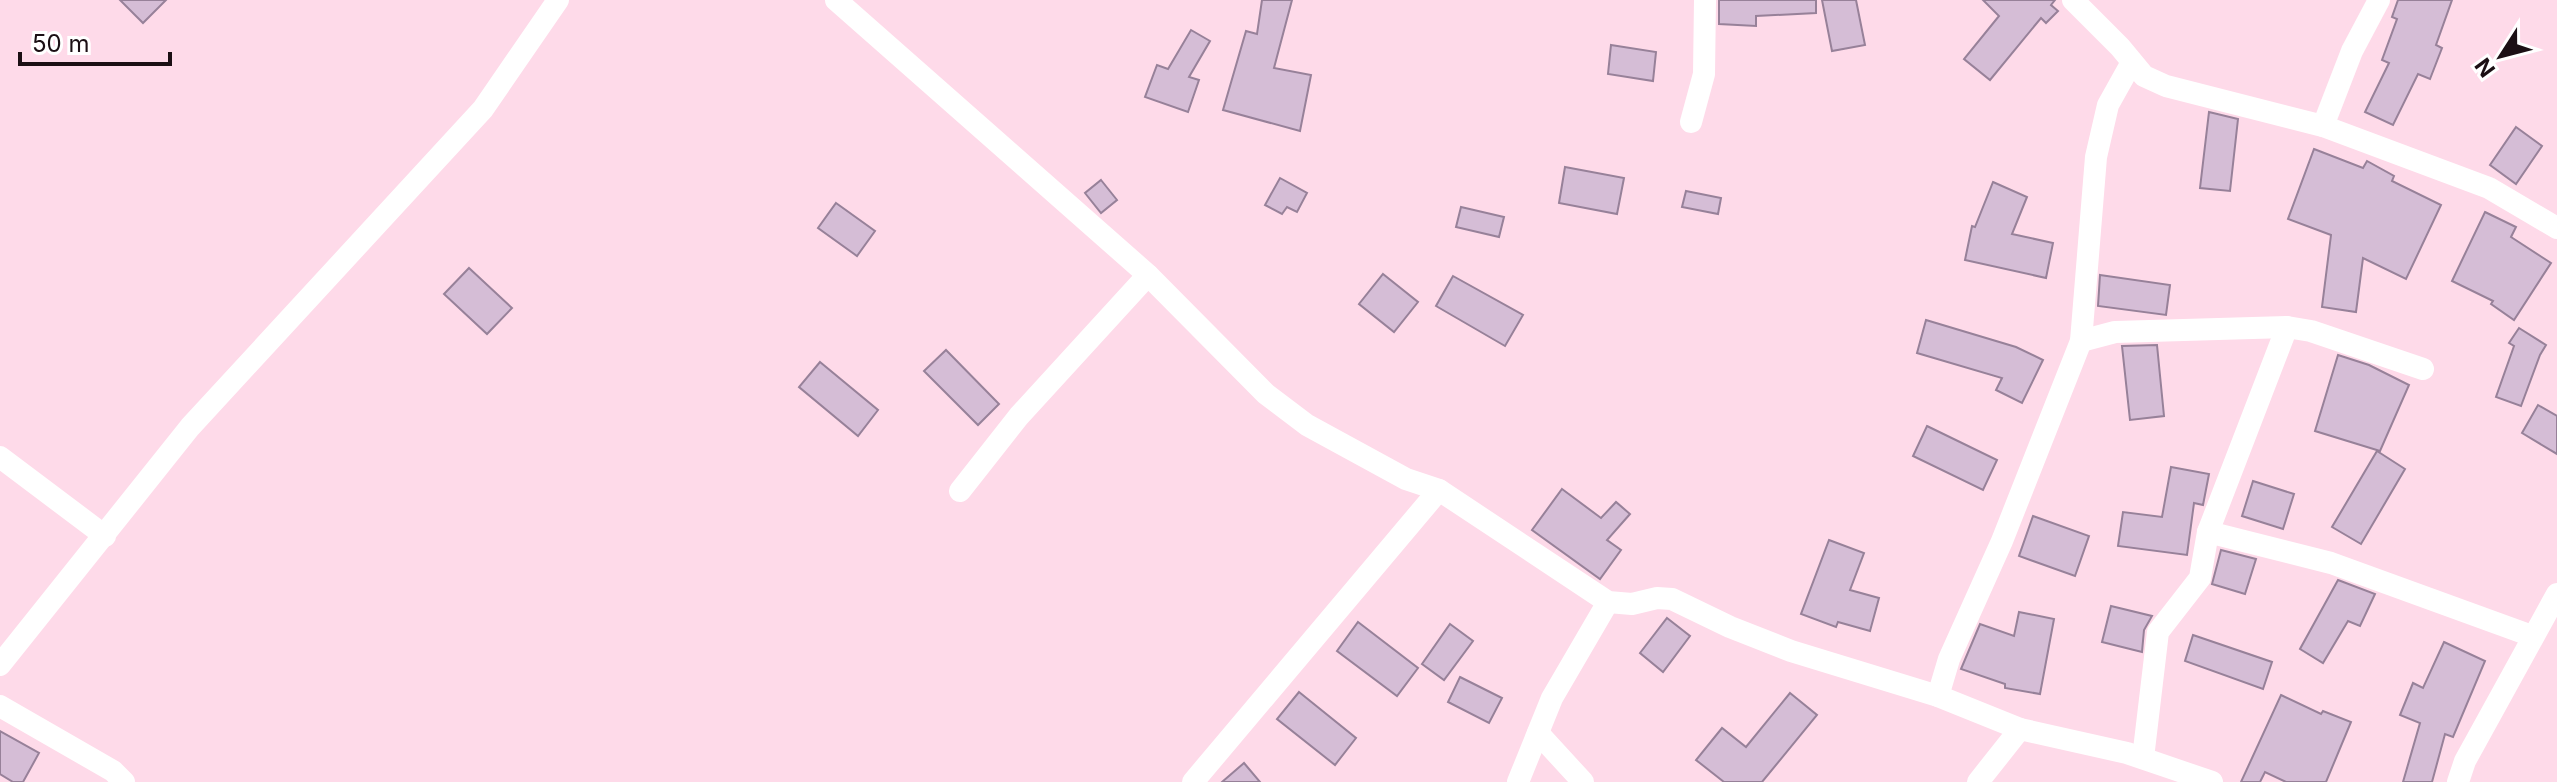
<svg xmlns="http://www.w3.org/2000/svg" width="2557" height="782" viewBox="0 0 2557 782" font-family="Inter,sans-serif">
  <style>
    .building { fill: #d5bdd6; stroke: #978199; stroke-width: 2 }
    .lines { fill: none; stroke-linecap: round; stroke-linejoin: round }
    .minor { stroke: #fff; stroke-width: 22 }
  </style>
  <rect width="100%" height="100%" fill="#fedae9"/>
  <!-- building -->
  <g class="building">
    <path d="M 120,0 L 166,0 L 143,23 Z"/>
    <path d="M 1262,0 L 1292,0 L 1274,68 L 1311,75 L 1300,131 L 1223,110 L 1246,31 L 1257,34 Z"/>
    <path d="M 1719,0 L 1816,0 L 1816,13 L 1756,16 L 1756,26 L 1719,24 Z"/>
    <path d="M 1822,0 L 1856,0 L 1865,45 L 1832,51 Z"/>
    <path d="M 1983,0 L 2055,0 L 2051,5 L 2058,11 L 2046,23 L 2041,18 L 1990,80 L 1964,59 L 1999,16 Z"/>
    <path d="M 2398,0 L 2452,0 L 2436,45 L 2442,48 L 2430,79 L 2418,74 L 2393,125 L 2365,112 L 2389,63 L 2382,60 L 2397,19 L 2392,17 Z"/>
    <path d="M 1191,30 L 1210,41 L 1189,77 L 1199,80 L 1188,112 L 1145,97 L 1157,65 L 1168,69 Z"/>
    <path d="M 1611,45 L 1656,52 L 1653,81 L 1608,74 Z"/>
    <path d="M 2209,112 L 2238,119 L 2230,191 L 2200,188 Z"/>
    <path d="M 2516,127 L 2542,146 L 2516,184 L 2490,165 Z"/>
    <path d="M 2314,149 L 2363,168 L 2367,161 L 2394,176 L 2392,181 L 2441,205 L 2406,279 L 2363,258 L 2356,312 L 2322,307 L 2331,235 L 2288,219 Z"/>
    <path d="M 1565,167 L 1624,178 L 1617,214 L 1559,203 Z"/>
    <path d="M 1280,178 L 1307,193 L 1297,212 L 1287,207 L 1282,214 L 1265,205 Z"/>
    <path d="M 1101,180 L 1117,200 L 1101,213 L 1085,193 Z"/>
    <path d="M 1993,182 L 2027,197 L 2012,234 L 2053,243 L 2046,278 L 1965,260 L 1972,226 L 1975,227 Z"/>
    <path d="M 1686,191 L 1721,198 L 1718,214 L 1682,207 Z"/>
    <path d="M 836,203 L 875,231 L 857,256 L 818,228 Z"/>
    <path d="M 1461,207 L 1504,217 L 1499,237 L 1456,227 Z"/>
    <path d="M 2485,212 L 2516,227 L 2511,237 L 2551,263 L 2514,320 L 2491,304 L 2493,301 L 2452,281 Z"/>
    <path d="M 469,268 L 512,308 L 487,334 L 444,294 Z"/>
    <path d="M 1383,274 L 1418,302 L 1394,332 L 1359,304 Z"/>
    <path d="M 2100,275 L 2170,285 L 2166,315 L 2098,306 Z"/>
    <path d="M 1453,276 L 1523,315 L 1505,346 L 1436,306 Z"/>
    <path d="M 1926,320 L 2016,347 L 2043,360 L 2022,403 L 1996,390 L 2002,378 L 1917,353 Z"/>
    <path d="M 2519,328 L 2546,345 L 2540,355 L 2521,406 L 2496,397 L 2514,346 L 2509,343 Z"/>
    <path d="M 2157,345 L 2164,416 L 2130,420 L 2122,346 Z"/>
    <path d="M 946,350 L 999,404 L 978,425 L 924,371 Z"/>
    <path d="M 2338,355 L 2369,365 L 2409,385 L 2380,451 L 2315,431 Z"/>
    <path d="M 820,362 L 878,410 L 858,436 L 799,387 Z"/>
    <path d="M 2538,405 L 2557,416 L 2557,454 L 2522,433 Z"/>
    <path d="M 1927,426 L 1997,460 L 1983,490 L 1913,456 Z"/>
    <path d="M 2377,451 L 2405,469 L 2361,544 L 2332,527 Z"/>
    <path d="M 2171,467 L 2209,474 L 2203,505 L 2194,503 L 2187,555 L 2118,546 L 2123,512 L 2162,517 Z"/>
    <path d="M 2253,481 L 2294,494 L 2283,529 L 2242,516 Z"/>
    <path d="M 1562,489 L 1601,518 L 1616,502 L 1630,514 L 1607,540 L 1621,550 L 1600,579 L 1532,530 Z"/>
    <path d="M 2033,516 L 2089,536 L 2075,576 L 2019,556 Z"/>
    <path d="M 1829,540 L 1864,553 L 1850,590 L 1879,598 L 1870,631 L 1838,622 L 1836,627 L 1801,614 Z"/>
    <path d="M 2221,550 L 2256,559 L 2245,594 L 2212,584 Z"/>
    <path d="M 2338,580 L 2375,594 L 2360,626 L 2348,621 L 2323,663 L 2300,649 Z"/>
    <path d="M 2111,606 L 2152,616 L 2144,630 L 2142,652 L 2102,642 Z"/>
    <path d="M 2019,612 L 2054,619 L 2040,694 L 2005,688 L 2005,684 L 1961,669 L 1980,624 L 2014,636 Z"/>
    <path d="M 1667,618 L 1690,636 L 1663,672 L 1640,653 Z"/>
    <path d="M 1358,622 L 1418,668 L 1397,696 L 1337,651 Z"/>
    <path d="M 1450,624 L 1473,641 L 1444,680 L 1422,664 Z"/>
    <path d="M 2193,635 L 2272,662 L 2263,689 L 2185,661 Z"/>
    <path d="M 2444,642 L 2485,661 L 2453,737 L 2445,734 L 2432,782 L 2403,782 L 2420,723 L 2400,715 L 2413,683 L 2423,688 Z"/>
    <path d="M 1460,677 L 1502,698 L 1489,723 L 1448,702 Z"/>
    <path d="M 1299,692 L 1356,738 L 1335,765 L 1277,719 Z"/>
    <path d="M 1790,693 L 1817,715 L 1762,782 L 1724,782 L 1696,760 L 1722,728 L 1746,747 Z"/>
    <path d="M 2281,695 L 2321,714 L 2323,711 L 2351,722 L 2326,782 L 2286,782 L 2265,772 L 2260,782 L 2241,782 Z"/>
    <path d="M 0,731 L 39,753 L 23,782 L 13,782 L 0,774 Z"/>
    <path d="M 1244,763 L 1260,782 L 1222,782 Z"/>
  </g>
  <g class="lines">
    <!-- minor -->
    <g class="minor">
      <path d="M 836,0 L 1148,275 L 1266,394 L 1307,425 L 1406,479 L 1439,490 L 1608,602 L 1632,604 L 1657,598 L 1672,599 L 1730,627 L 1791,651 L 1938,696 L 2020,729 L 2127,753 L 2212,782"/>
      <path d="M 2073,0 L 2120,47 L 2144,76 L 2166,86 L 2323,126 L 2489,188 L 2557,228"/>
      <path d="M 1691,122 L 1704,74 L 1705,0"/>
      <path d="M 2323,126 L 2352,51 L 2379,0"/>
      <path d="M 2081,341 L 2115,332 L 2287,327 L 2311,331 L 2423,369"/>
      <path d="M 0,457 L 105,536"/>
      <path d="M 960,491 L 1019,416 L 1148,275"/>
      <path d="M 2208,532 L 2331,563 L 2532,636"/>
      <path d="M 0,665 L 190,427 L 483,109 L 558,0"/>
      <path d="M 1938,696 L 1949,659 L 2002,541 L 2081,341 L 2096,157 L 2108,105 L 2132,62"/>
      <path d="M 0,706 L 113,771 L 124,782"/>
      <path d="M 1538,733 L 1583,782"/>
      <path d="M 2143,758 L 2158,632 L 2200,578 L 2208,532 L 2287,327"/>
      <path d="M 1193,782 L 1439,490"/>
      <path d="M 1518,782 L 1552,698 L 1608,602"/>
      <path d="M 1978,782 L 2020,729"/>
      <path d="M 2458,782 L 2465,761 L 2557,594"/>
    </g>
  </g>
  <!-- north arrow -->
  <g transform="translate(2501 56) rotate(234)" stroke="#ffffff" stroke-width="6" paint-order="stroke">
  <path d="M0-6L14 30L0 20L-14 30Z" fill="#1b0f14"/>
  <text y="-12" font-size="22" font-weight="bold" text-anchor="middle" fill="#1b0f14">N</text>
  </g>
  <!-- scale -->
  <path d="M20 52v12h150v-12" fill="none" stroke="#1b0f14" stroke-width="4"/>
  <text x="32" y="52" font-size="24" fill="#1b0f14" stroke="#ffffff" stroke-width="6" paint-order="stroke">50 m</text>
</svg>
